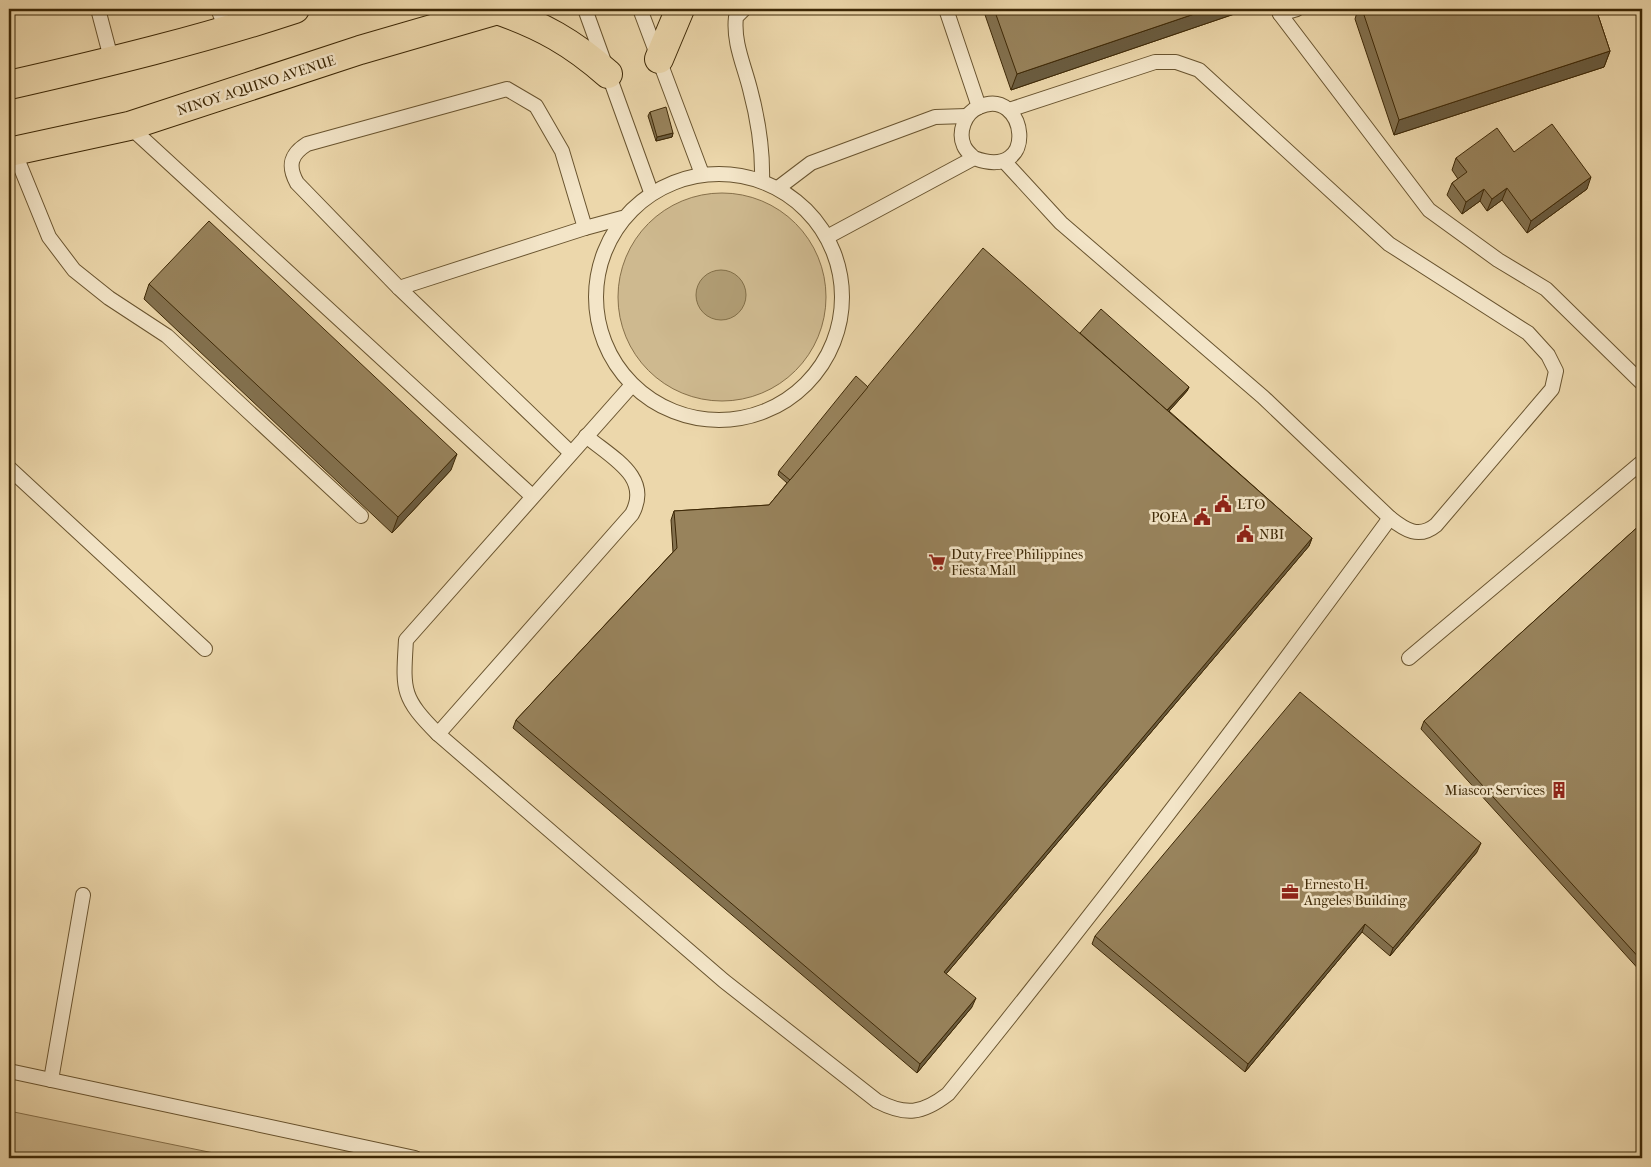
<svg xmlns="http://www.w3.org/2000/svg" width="1651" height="1167" viewBox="0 0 1651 1167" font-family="'IM FELL French Canon',serif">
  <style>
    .green { fill: #ceb98f; stroke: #86704a }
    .water { fill: #b09c73; stroke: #826e47 }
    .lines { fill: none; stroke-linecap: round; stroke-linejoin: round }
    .service-casing { stroke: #69542f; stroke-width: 16 }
    .primary-casing { stroke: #3d2806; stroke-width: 30 }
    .service { stroke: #f3e5c8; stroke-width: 14 }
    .primary { stroke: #ecd7ab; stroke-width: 28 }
    .wall { fill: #83714f; stroke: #3d2806 }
    .shaded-wall { fill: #6a5c40; stroke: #3d2806 }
    .building { fill: #98835c; stroke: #3d2806 }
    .labels { text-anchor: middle; stroke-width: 5; stroke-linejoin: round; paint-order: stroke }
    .street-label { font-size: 14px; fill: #3d2806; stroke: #f3e5c8 }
    .poi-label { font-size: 14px; fill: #3d2806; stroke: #f3e5c8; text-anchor: start }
  </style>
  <rect width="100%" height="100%" fill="#ecd7ab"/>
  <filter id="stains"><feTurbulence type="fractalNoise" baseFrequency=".004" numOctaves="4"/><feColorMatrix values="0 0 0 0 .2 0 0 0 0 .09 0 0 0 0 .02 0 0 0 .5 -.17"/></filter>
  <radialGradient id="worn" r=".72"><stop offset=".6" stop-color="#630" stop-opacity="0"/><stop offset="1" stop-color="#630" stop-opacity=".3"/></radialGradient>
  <!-- green -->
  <g class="green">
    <circle cx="722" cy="297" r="104"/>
    <path d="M 9,1111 L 238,1158 L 9,1158 Z"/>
  </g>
  <!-- water -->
  <circle class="water" cx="721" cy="295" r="25"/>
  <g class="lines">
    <!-- service casing -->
    <g class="service-casing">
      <g id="service">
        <path d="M 98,9 L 112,62"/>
        <path d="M 218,9 L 227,31"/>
        <path d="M 585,9 L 651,192"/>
        <path d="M 640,9 L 702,174"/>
        <path d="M 744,9 L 736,17 C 733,42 744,65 750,89 C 758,119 763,149 762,181"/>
        <path d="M 946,9 L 979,107"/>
        <path d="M 1278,9 L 1280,14 L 1429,210 L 1498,260 L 1546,289 L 1642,383"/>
        <path d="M 1280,14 L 1297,9"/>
        <path d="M 129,126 L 532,496"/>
        <path d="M 14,151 L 49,237 L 74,270 L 109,298 L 167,336 L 361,516"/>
        <path d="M 1004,161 L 1061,223 L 1263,397 L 1390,518 C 1405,530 1419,539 1436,525 L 1552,389 L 1556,371 L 1548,355 L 1528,333 L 1389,244 L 1199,70 L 1176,62 L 1155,62 L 1009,110"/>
        <circle cx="719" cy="297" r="123"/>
        <path d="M 778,188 L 811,163 L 935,117 L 967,116"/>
        <path d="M 827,237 L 974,158 C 1041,183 1026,85 979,107 C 964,113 958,133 964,146 C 966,151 971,155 974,158"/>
        <path d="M 399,288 L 585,228 L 622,218"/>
        <path d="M 632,385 L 406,640 C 403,690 401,697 438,734 L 724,981 L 877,1101 C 906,1116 922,1114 948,1094 C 1100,906 1247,713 1390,518"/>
        <path d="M 571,453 L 399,288 L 297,183 C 287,165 291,154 307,144 L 507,89 L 536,106 L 562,151 L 585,228"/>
        <path d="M 9,468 L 205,649"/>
        <path d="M 1409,658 L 1642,462"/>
        <path d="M 438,734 L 632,514 C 652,477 612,458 586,436"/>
        <path d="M 9,1071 L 415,1158"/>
        <path d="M 51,1080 L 83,895"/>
      </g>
    </g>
    <!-- primary casing -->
    <g class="primary-casing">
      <g id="primary">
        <path d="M 497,10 C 541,25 573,43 608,74"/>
        <path d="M 659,59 L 680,9"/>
        <path d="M 9,85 C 106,63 201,40 295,9"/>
        <path d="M 9,152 L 129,126 L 360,50 L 501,9"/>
      </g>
    </g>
    <!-- service -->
    <use href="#service" class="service"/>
    <!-- primary -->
    <use href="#primary" class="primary"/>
  </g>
  <!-- wall -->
  <g class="wall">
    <path d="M 983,9 L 1249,9 L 1011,90 Z"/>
    <path d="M 1358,9 L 1596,9 L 1610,51 L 1604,67 L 1394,135 L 1355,19 Z"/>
    <path d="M 650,112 L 673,133 L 672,137 L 656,141 L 648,116 Z"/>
    <path d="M 1514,152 L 1587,189 L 1527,233 L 1502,200 L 1487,211 L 1480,201 L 1462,214 L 1447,195 L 1452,183 L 1458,179 L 1452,170 L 1456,158 Z"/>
    <path d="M 149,284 L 451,470 L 392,533 L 144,299 Z"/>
    <path d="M 1080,333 L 1189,387 L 1187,391 L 1169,411 L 1312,538 L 1309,546 L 946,974 L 972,1007 L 917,1073 L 513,728 L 516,720 L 673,552 L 671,520 L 674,511 L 769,505 L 787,483 L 778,475 L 779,471 L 868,387 Z"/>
    <path d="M 1642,523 L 1642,973 L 1421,729 L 1424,721 Z"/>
    <path d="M 1477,852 L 1390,956 L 1362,932 L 1245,1072 L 1092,944 L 1095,936 Z"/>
  </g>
  <!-- shaded-wall -->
  <g class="shaded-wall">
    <path d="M 1209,9 L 1249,9 L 1011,90 L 1017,74 Z"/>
    <path d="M 1610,51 L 1604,67 L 1394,135 L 1399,120 Z"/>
    <path d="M 673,133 L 672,137 L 656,141 L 657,137 Z"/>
    <path d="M 1591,177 L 1587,189 L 1527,233 L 1531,221 Z"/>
    <path d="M 1507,188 L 1502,200 L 1487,211 L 1492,199 Z"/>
    <path d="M 1484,189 L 1480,201 L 1462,214 L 1466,202 Z"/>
    <path d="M 1189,387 L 1187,391 L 1163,418 L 1165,413 Z"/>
    <path d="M 457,454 L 451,470 L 392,533 L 398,517 Z"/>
    <path d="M 1312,538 L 1309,546 L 941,980 L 944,972 Z"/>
    <path d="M 1481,843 L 1477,852 L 1390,956 L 1393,948 Z"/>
    <path d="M 1365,924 L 1362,932 L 1245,1072 L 1248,1064 Z"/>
    <path d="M 976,998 L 972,1007 L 917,1073 L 920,1064 Z"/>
  </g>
  <!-- building -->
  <g class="building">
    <path d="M 994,9 L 1209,9 L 1017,74 Z"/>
    <path d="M 1362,9 L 1596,9 L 1610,51 L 1399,120 Z"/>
    <path d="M 666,107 L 673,133 L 657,137 L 650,112 Z"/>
    <path d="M 1552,124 L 1591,177 L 1531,221 L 1507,188 L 1492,199 L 1484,189 L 1466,202 L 1452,183 L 1467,172 L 1456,158 L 1497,128 L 1514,152 Z"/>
    <path d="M 209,221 L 457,454 L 398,517 L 149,284 Z"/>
    <path d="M 983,248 L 1312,538 L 944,972 L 976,998 L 920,1064 L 516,720 L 677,548 L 674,511 L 769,505 Z"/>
    <path d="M 1101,309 L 1189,387 L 1167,410 L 1080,333 Z"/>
    <path d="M 856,376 L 868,387 L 790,480 L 779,471 Z"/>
    <path d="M 1642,523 L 1642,961 L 1424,721 Z"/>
    <path d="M 1300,692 L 1481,843 L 1393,948 L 1365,924 L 1248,1064 L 1095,936 Z"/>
  </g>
  <!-- icons -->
  <defs>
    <g id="civic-bare" transform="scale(1.35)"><path d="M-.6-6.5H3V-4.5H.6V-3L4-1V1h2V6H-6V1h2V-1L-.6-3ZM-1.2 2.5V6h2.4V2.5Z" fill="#8f2418" stroke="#f3e5c8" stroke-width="2.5" paint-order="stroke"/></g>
    <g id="supermarket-bare" transform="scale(1.35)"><path d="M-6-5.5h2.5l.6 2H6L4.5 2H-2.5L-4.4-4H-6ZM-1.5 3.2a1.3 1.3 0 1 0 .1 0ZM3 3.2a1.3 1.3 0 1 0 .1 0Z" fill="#8f2418" stroke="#f3e5c8" stroke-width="2.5" paint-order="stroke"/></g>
    <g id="building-bare" transform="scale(1.35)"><path d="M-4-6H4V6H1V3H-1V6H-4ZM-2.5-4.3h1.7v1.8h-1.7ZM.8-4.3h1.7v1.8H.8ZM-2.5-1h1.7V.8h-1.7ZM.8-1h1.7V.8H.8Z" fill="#8f2418" stroke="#f3e5c8" stroke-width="2.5" paint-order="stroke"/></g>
    <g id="office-bare" transform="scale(1.35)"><path d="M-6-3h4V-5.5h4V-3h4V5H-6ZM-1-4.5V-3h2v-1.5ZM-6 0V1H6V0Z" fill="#8f2418" stroke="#f3e5c8" stroke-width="2.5" paint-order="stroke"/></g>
  </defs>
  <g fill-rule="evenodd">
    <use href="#civic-bare" x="1223" y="504"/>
    <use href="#civic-bare" x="1202" y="517"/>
    <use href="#civic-bare" x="1245" y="534"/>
    <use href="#supermarket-bare" x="937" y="562"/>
    <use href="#building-bare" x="1559" y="790"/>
    <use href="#office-bare" x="1290" y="892"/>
  </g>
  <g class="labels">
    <!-- street labels -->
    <g class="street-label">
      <text transform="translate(256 85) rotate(-18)" y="5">NINOY AQUINO AVENUE</text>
    </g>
    <!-- poi labels -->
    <g class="poi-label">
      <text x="1237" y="509">LTO</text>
      <text x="1188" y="522" text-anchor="end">POEA</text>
      <text x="1259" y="539">NBI</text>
      <text x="951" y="559">Duty Free Philippines<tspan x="951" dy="16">Fiesta Mall</tspan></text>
      <text x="1545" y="795" text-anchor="end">Miascor Services</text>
      <text x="1304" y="889">Ernesto H.<tspan x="1304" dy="16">Angeles Building</tspan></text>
    </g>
  </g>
  <!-- margin -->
  <rect width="1651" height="1167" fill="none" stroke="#ecd7ab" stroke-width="30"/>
  <rect x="10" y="10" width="1631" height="1147" fill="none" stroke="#3d2806" stroke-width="2.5"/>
  <rect x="15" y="15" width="1621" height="1137" fill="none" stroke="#3d2806"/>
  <rect width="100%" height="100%" filter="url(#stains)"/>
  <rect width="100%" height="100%" fill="url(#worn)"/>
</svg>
